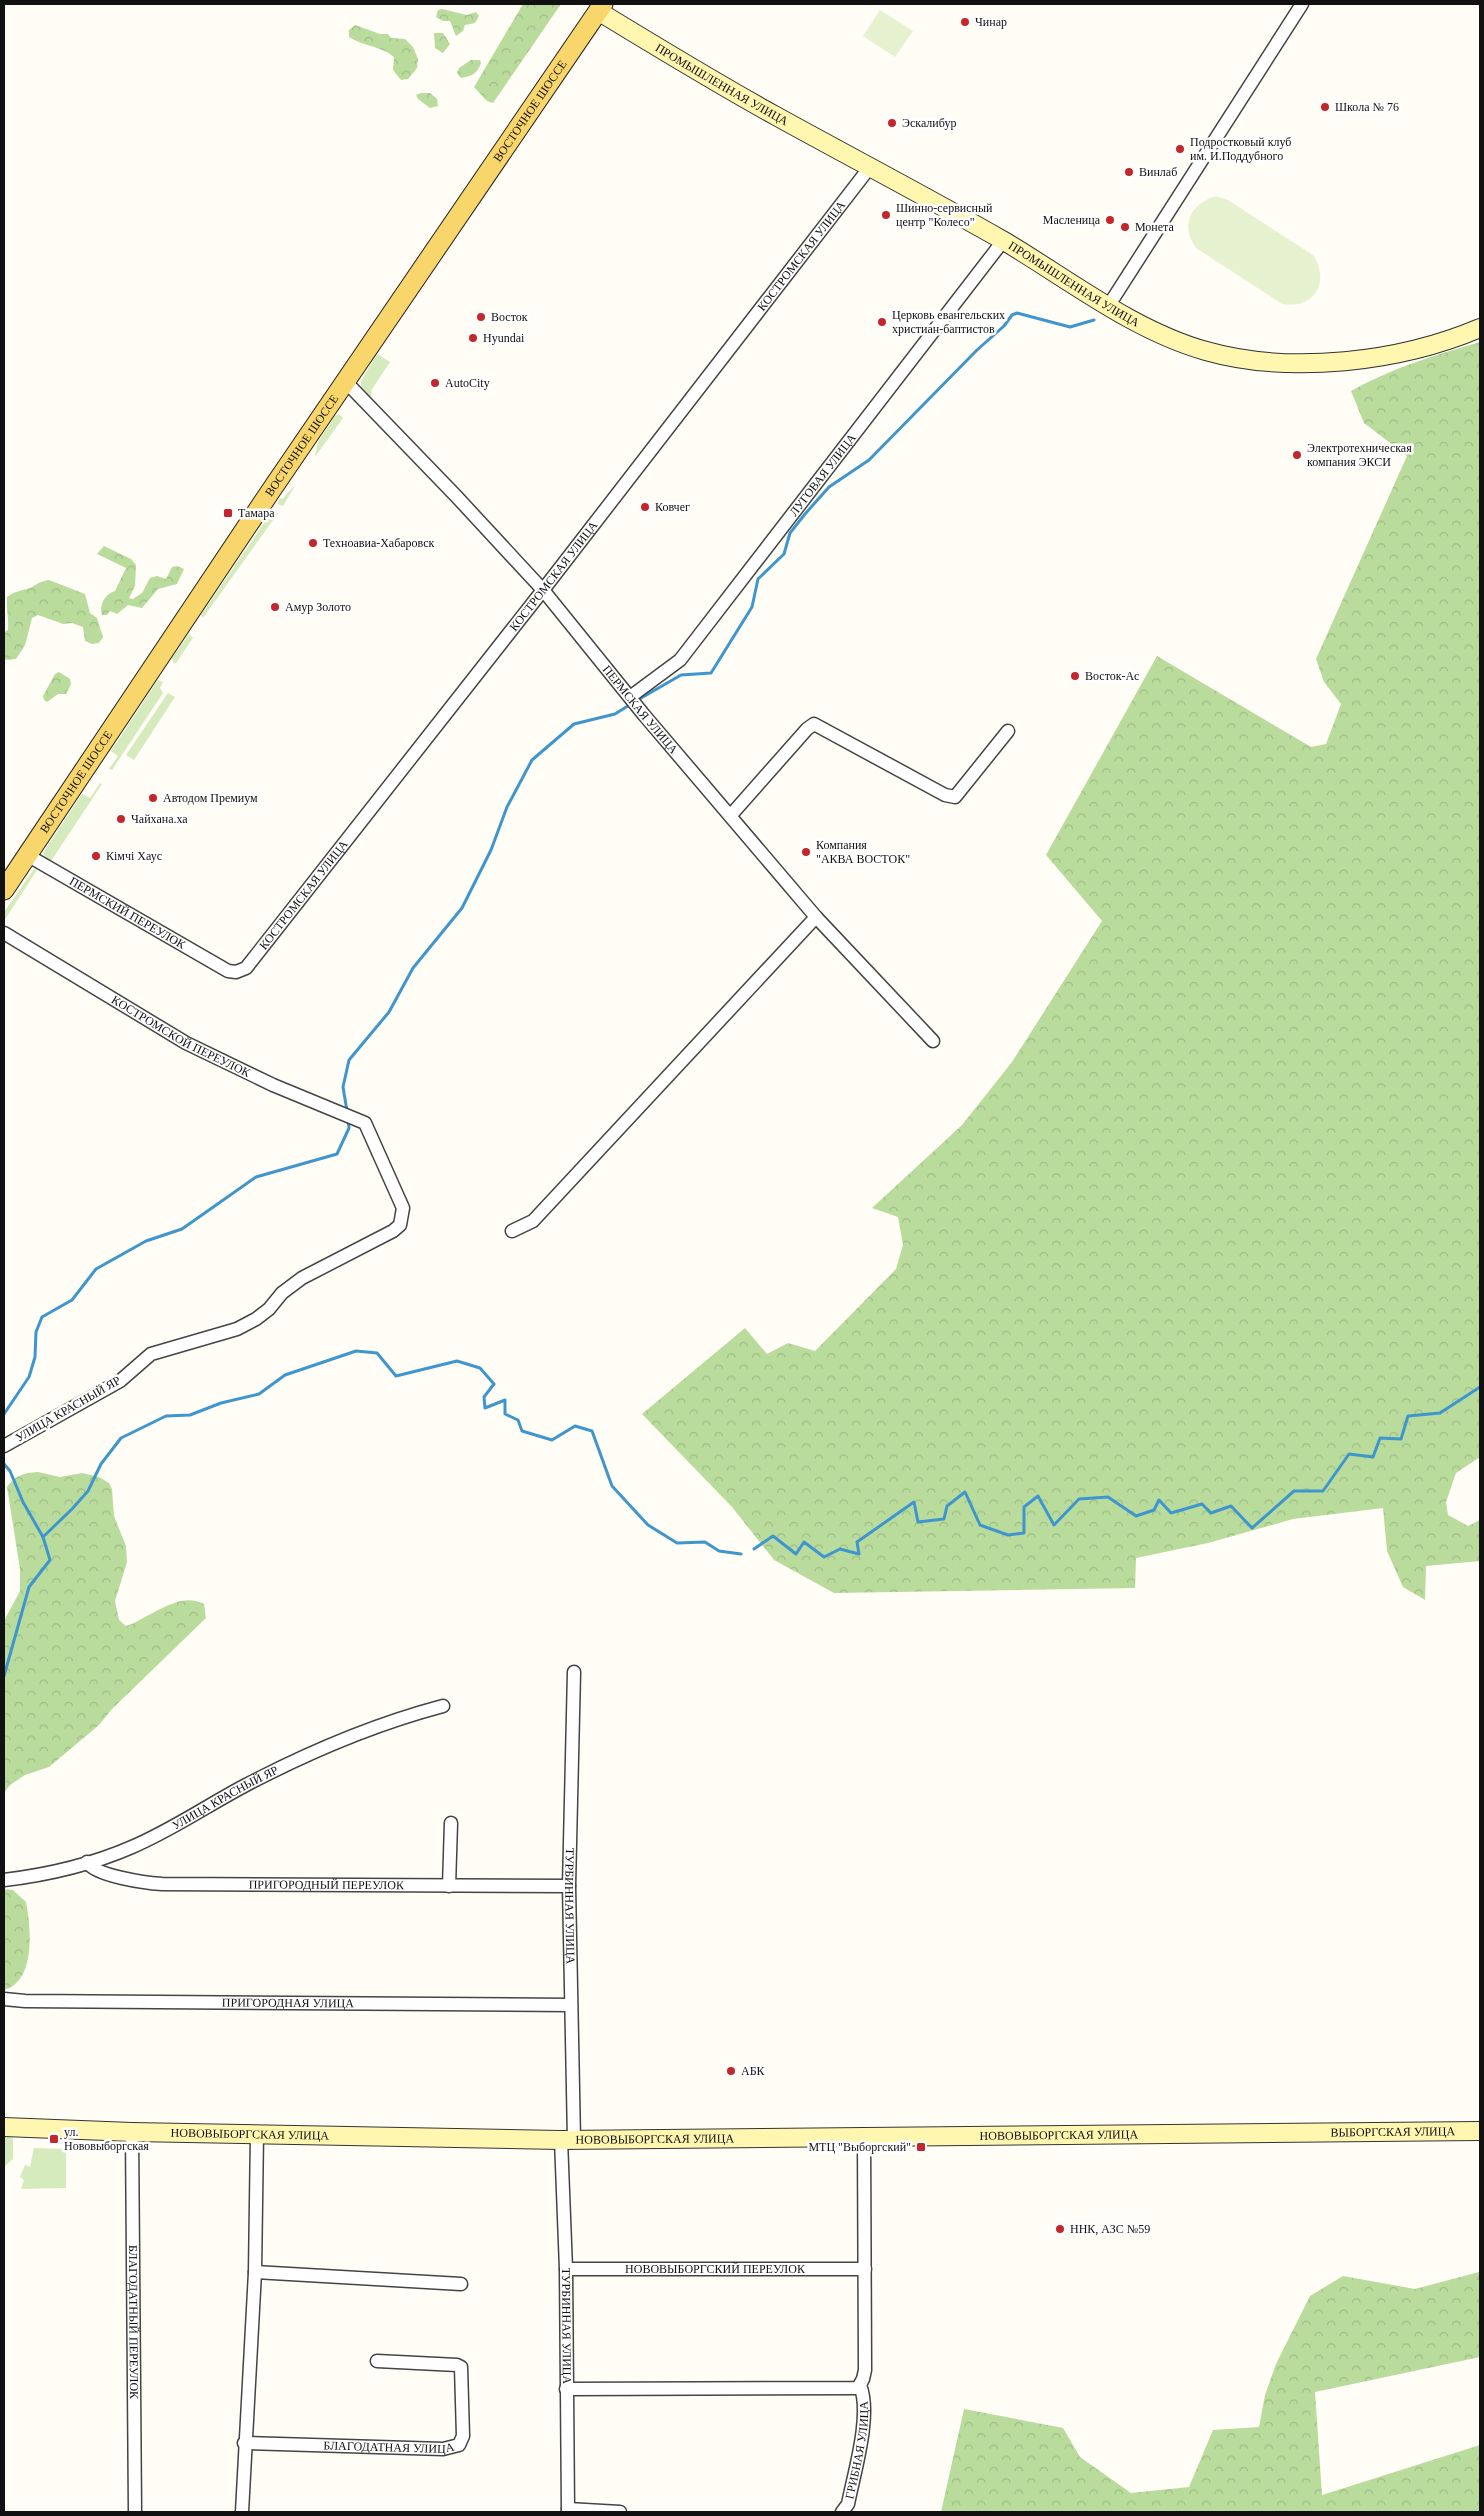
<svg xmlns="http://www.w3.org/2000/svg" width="1484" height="2516" viewBox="0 0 1484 2516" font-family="Georgia,serif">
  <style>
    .grass { fill: #d5ebbd }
    .forest { fill: url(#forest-crowns) }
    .pitch { fill: #e6f2cf }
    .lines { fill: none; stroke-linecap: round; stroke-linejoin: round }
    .stream { stroke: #3f96cf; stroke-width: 3 }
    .street-casing { stroke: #444; stroke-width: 15 }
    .secondary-casing { stroke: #333; stroke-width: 20 }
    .primary-casing { stroke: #222; stroke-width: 21 }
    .street { stroke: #fff; stroke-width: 12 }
    .secondary { stroke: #fff6b0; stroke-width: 18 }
    .primary { stroke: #f9d66b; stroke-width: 19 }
    .poi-dot { fill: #c4262e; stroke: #fff; stroke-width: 2 }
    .labels { text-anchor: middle; stroke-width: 5; stroke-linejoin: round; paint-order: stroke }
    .poi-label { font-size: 12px; fill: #111; stroke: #fff; text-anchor: start }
    .street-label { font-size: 12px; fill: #111; stroke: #fff }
  </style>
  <defs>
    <pattern id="forest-crowns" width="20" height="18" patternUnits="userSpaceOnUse" patternTransform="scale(1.25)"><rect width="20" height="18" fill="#b9dc9c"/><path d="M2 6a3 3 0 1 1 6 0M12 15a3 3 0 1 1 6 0" fill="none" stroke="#9ebc85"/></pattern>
  </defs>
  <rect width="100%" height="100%" fill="#fffdf5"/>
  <!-- grass -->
  <g class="grass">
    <path d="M 377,354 L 390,362 L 372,389 L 371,398 L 361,386 L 361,381 Z"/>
    <path d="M 339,414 L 343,418 L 315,457 L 318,442 L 335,416 Z"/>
    <path d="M 296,484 L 283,506 L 277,504 L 280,498 L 282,499 Z"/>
    <path d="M 273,510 L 278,513 L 203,618 L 201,615 Z"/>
    <path d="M 189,634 L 193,638 L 176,663 L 174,663 L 172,658 Z"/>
    <path d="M 158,680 L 163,682 L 160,688 L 163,693 L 112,770 L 109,769 L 118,756 L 111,751 Z"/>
    <path d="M 168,693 L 175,697 L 134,760 L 126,755 Z"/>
    <path d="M 100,783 L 102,784 L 49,864 L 43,853 L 82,794 L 90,798 Z"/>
    <path d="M 34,869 L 37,870 L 4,921 L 4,912 Z"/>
    <path d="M 4,2136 L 13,2138 L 13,2159 L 4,2167 Z"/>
    <path d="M 34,2148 L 66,2149 L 66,2188 L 21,2189 L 24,2180 L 20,2177 L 25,2165 L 30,2167 Z"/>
  </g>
  <!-- forest -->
  <g class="forest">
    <path d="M 523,4 L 561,4 L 493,103 L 487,101 L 474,87 Z"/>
    <path d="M 442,9 L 467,15 L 476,12 L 479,16 L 475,23 L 465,25 L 463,31 L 456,36 L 450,21 L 443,21 L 436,17 L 438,10 Z"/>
    <path d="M 355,25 L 380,34 L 388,34 L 391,38 L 405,39 L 413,47 L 418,59 L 417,68 L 408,79 L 401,80 L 393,70 L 394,57 C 381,46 363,46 349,37 L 349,30 Z"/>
    <path d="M 434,33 L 443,33 L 450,44 L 443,53 L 435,48 Z"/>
    <path d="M 471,60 L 480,60 L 481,63 C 477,74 472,76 461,78 L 457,73 L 459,68 Z"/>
    <path d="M 421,93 L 430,93 L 437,99 L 438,106 L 430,108 L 418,99 L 416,95 Z"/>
    <path d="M 1480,342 L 1480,1457 L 1456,1473 L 1446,1502 L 1448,1515 L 1468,1526 L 1480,1520 L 1480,1561 L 1426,1566 L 1425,1600 L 1403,1587 L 1387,1551 L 1383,1508 L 1293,1519 L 1208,1543 L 1136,1558 L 1135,1588 L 834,1593 L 774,1560 L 732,1507 L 642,1414 L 745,1328 L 767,1354 L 788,1343 L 815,1351 L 896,1269 L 903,1245 L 898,1217 L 872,1208 L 962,1125 L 1012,1062 L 1102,921 L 1046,855 L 1157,656 L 1311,747 L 1326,744 L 1341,704 L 1324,682 L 1316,659 L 1407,456 L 1364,423 L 1351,391 C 1392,368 1435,355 1480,342 Z"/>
    <path d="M 104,546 L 131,559 L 136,565 L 135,586 L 129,598 L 133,599 L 142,593 L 150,578 L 157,576 L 166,579 L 172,567 L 177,566 L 184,569 L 177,584 L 158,589 L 142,608 L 128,605 L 117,614 L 110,611 L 107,615 L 102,615 C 99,605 105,594 115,591 L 126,568 L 97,554 Z"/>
    <path d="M 49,580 L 85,594 L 90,613 L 97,618 L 103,637 L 99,643 L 92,644 L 85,641 L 83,627 L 72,623 L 63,624 L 38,615 L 32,618 L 25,645 L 16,659 L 4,660 L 4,632 L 8,630 C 9,619 6,609 7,597 C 15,591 21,591 30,588 C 39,584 37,582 49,580 Z"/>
    <path d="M 59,672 L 70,679 L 71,684 L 66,694 L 58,694 L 47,702 L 44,700 L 43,696 L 55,674 Z"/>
    <path d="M 38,1472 L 60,1477 L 82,1473 L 99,1477 L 109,1483 L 112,1489 L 114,1516 L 126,1546 L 127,1562 L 115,1601 L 119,1620 L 126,1626 C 150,1618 179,1590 204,1604 L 206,1618 L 112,1709 L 99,1725 L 49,1767 L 25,1775 L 10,1785 L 4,1793 L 4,1621 L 20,1591 L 20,1569 L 7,1487 C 16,1475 23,1473 38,1472 Z"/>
    <path d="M 4,1889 L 13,1890 L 26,1902 C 31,1928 36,1981 4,1990 Z"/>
    <path d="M 1479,2272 L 1480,2357 L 1315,2392 L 1322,2495 L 1480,2445 L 1480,2512 L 941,2512 L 964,2409 L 1063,2428 L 1080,2457 L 1131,2493 L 1189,2487 L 1213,2430 L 1259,2427 L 1265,2395 L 1276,2364 L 1310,2296 L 1343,2276 L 1415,2289 Z"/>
  </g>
  <!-- pitch -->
  <g class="pitch">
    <path d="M 880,10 L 913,31 L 895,57 L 863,36 Z"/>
    <path d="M 1215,196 L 1228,200 L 1313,255 C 1331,282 1314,310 1282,304 L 1196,248 C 1180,225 1190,205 1215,196 Z"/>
  </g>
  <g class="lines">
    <!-- stream -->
    <g class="stream">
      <path d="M 636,701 L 681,675 L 711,673 L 752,607 L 758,579 L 784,554 L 790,533 L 805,514 L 829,487 L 869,460 L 977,350 L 1004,326 L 1012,315 L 1017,313 L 1070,327 L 1094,320"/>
      <path d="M 347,1111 L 343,1087 L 349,1060 L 389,1012 L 413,968 L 462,908 L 491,850 L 507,807 L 532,760 L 574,724 L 615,714 L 631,704"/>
      <path d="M 4,1414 L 29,1377 L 35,1357 L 36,1332 L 42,1317 L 72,1300 L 96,1269 L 146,1241 L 182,1229 L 256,1177 L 337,1154 L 349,1128 L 348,1119"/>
      <path d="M 4,1464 L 10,1471 L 23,1502 L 43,1537"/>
      <path d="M 754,1549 L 773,1536 L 796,1554 L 804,1542 L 824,1557 L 840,1549 L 859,1554 L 857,1542 L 914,1502 L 918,1522 L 944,1519 L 947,1506 L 965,1492 L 980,1525 L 1008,1535 L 1024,1533 L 1024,1507 L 1038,1496 L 1054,1525 L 1079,1499 L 1108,1497 L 1136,1516 L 1154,1510 L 1159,1500 L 1171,1513 L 1202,1504 L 1211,1513 L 1231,1506 L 1252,1528 L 1294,1491 L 1323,1491 L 1349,1454 L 1373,1457 L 1380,1438 L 1401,1439 L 1408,1416 L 1440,1413 L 1480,1387"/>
      <path d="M 4,1676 L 29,1587 L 50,1560 L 43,1537 L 72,1509 L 88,1491 L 101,1464 L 121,1438 L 166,1416 L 190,1415 L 221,1403 L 259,1394 L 285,1375 L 356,1351 L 377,1353 L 396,1376 L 457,1361 L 480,1368 L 494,1384 L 484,1397 L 485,1408 L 505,1400 L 505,1414 L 518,1420 L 522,1431 L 552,1440 L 575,1426 L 592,1431 L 612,1486 L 648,1525 L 677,1543 L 705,1542 L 719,1551 L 741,1554"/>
    </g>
    <!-- street casing -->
    <g class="street-casing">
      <g id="street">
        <path d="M 1109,305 L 1302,4"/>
        <path id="s1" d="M 345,381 L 456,496 L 543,590 L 644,715 L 816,917 L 933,1041"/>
        <path id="s2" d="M 630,697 L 680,660 L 1003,241"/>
        <path d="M 731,815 L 807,729 L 814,724 L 945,795 L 955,797 L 1008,731"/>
        <path id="s3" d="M 27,855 L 228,971 L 236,972 L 246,968 L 543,590 L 870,167"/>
        <path id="s4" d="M 4,933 L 186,1043 L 273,1085 L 365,1123 L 403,1208 L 400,1225 L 393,1231 L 302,1278 L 282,1293 L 269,1309 L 256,1319 L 237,1329 L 151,1354 L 120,1381 L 4,1446"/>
        <path d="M 512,1231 L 533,1221 L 816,917"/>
        <path id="s5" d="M 574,1672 L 569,1886 L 574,2140"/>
        <path id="s6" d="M 87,1862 C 95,1876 146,1883 162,1884 L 569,1886"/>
        <path id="s7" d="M 4,1880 C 46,1875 93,1864 132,1847 C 172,1830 208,1805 246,1785 C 309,1752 375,1724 443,1706"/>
        <path d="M 449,1886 L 451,1823"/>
        <path id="s8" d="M 4,1999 L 25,2001 L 571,2005"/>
        <path id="s9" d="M 132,2132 L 135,2512"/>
        <path id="s10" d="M 561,2140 L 566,2269 L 568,2512"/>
        <path id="s11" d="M 566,2269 L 865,2269"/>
        <path d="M 255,2272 L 461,2284"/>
        <path d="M 566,2389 L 858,2388 L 863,2379 L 865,2370 L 864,2137"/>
        <path id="s12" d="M 244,2443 L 443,2449 L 459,2445 L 463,2436 L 461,2367 L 457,2365 L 377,2361"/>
        <path d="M 568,2509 L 620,2512"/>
        <path d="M 242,2512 L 255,2272 L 257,2133"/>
        <path id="s13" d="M 842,2512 L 848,2504 C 854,2473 872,2415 860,2385"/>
      </g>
    </g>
    <!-- secondary casing -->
    <g class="secondary-casing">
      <g id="secondary">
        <path id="s14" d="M 598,11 C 657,47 716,83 776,116 C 852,158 929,198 1004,241 C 1068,279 1134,331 1206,351 C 1291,375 1400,362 1480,328"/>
        <path id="s15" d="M 4,2127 L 132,2132 L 561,2140 L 1480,2131"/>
      </g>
    </g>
    <!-- primary casing -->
    <g class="primary-casing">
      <g id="primary">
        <path id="s16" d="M 4,890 L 272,489 L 603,4"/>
      </g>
    </g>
    <!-- street -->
    <use href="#street" class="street"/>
    <!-- secondary -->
    <use href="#secondary" class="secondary"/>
    <!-- primary -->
    <use href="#primary" class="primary"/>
  </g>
  <!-- markers -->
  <g class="poi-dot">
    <circle cx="965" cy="22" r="5"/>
    <circle cx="1325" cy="107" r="5"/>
    <circle cx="892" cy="123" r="5"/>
    <circle cx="1180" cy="149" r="5"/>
    <circle cx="1129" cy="172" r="5"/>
    <circle cx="886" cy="215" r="5"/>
    <circle cx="1110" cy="220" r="5"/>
    <circle cx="1125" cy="227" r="5"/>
    <circle cx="481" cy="317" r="5"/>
    <circle cx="882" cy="322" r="5"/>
    <circle cx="473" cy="338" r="5"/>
    <circle cx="435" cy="383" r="5"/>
    <circle cx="1297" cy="455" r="5"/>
    <circle cx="645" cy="507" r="5"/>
    <rect x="223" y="508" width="10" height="10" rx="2.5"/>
    <circle cx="313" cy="543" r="5"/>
    <circle cx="275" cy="607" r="5"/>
    <circle cx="1075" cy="676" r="5"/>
    <circle cx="153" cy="798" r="5"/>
    <circle cx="121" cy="819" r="5"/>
    <circle cx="806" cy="852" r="5"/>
    <circle cx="96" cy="856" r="5"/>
    <circle cx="731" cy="2071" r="5"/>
    <rect x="49" y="2134" width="10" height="10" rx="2.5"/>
    <rect x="916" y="2142" width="10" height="10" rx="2.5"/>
    <circle cx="1060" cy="2229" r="5"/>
  </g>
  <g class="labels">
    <!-- poi labels -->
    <g class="poi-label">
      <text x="975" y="26">Чинар</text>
      <text x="1335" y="111">Школа № 76</text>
      <text x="902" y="127">Эскалибур</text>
      <text x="1190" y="146">Подростковый клуб<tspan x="1190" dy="14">им. И.Поддубного</tspan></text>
      <text x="1139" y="176">Винлаб</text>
      <text x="896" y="212">Шинно-сервисный<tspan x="896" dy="14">центр "Колесо"</tspan></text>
      <text x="1100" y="224" text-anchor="end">Масленица</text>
      <text x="1135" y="231">Монета</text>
      <text x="892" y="319">Церковь евангельских<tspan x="892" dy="14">христиан-баптистов</tspan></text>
      <text x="491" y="321">Восток</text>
      <text x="483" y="342">Hyundai</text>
      <text x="445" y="387">AutoCity</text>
      <text x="1307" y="452">Электротехническая<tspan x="1307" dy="14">компания ЭКСИ</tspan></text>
      <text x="655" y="511">Ковчег</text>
      <text x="238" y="517">Тамара</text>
      <text x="323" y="547">Техноавиа-Хабаровск</text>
      <text x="285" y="611">Амур Золото</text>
      <text x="1085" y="680">Восток-Ас</text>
      <text x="163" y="802">Автодом Премиум</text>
      <text x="131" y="823">Чайхана.ха</text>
      <text x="816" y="849">Компания<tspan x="816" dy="14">"АКВА ВОСТОК"</tspan></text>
      <text x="106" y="860">Кiмчi Хаус</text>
      <text x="741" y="2075">АБК</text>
      <text x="64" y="2136">ул.<tspan x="64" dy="14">Нововыборгская</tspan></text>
      <text x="911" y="2151" text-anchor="end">МТЦ "Выборгский"</text>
      <text x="1070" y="2233">ННК, АЗС №59</text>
    </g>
    <!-- street labels -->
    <g class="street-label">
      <text dy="4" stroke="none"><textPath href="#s14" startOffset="144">ПРОМЫШЛЕННАЯ УЛИЦА</textPath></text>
      <text dy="4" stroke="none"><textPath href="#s16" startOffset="940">ВОСТОЧНОЕ ШОССЕ</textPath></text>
      <text dy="4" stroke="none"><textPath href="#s3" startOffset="1154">КОСТРОМСКАЯ УЛИЦА</textPath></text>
      <text dy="4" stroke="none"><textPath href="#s14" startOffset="549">ПРОМЫШЛЕННАЯ УЛИЦА</textPath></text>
      <text dy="4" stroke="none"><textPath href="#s16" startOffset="535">ВОСТОЧНОЕ ШОССЕ</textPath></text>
      <text dy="4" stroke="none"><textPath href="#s2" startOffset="296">ЛУГОВАЯ УЛИЦА</textPath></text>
      <text dy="4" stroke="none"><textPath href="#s3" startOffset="749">КОСТРОМСКАЯ УЛИЦА</textPath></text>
      <text dy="4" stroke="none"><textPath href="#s1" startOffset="442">ПЕРМСКАЯ УЛИЦА</textPath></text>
      <text dy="4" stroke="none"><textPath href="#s16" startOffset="130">ВОСТОЧНОЕ ШОССЕ</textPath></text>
      <text dy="4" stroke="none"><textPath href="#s3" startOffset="344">КОСТРОМСКАЯ УЛИЦА</textPath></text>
      <text dy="4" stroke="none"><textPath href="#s3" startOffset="116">ПЕРМСКИЙ ПЕРЕУЛОК</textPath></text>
      <text dy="4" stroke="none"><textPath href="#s4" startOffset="205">КОСТРОМСКОЙ ПЕРЕУЛОК</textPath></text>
      <text transform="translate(68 1409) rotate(-30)" y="4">УЛИЦА КРАСНЫЙ ЯР</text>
      <text dy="4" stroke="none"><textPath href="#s7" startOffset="238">УЛИЦА КРАСНЫЙ ЯР</textPath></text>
      <text dy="4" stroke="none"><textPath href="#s6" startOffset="244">ПРИГОРОДНЫЙ ПЕРЕУЛОК</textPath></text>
      <text dy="4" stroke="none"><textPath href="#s5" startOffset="234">ТУРБИННАЯ УЛИЦА</textPath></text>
      <text dy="4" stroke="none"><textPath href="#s8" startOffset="284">ПРИГОРОДНАЯ УЛИЦА</textPath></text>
      <text dy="4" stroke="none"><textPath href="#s15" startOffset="1389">ВЫБОРГСКАЯ УЛИЦА</textPath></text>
      <text dy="4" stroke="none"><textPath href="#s15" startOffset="246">НОВОВЫБОРГСКАЯ УЛИЦА</textPath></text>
      <text dy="4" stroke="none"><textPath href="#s15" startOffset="1055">НОВОВЫБОРГСКАЯ УЛИЦА</textPath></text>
      <text dy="4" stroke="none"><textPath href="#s15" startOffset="651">НОВОВЫБОРГСКАЯ УЛИЦА</textPath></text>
      <text dy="4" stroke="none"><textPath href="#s11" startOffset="149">НОВОВЫБОРГСКИЙ ПЕРЕУЛОК</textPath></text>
      <text dy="4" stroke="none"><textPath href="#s9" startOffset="190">БЛАГОДАТНЫЙ ПЕРЕУЛОК</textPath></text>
      <text dy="4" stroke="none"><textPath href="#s10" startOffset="186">ТУРБИННАЯ УЛИЦА</textPath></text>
      <text dy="4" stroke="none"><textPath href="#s12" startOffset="145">БЛАГОДАТНАЯ УЛИЦА</textPath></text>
      <text dy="4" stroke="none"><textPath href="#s13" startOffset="65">ГРИБНАЯ УЛИЦА</textPath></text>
    </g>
  </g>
  <!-- border -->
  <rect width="1484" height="2516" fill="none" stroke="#111111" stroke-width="10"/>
</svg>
